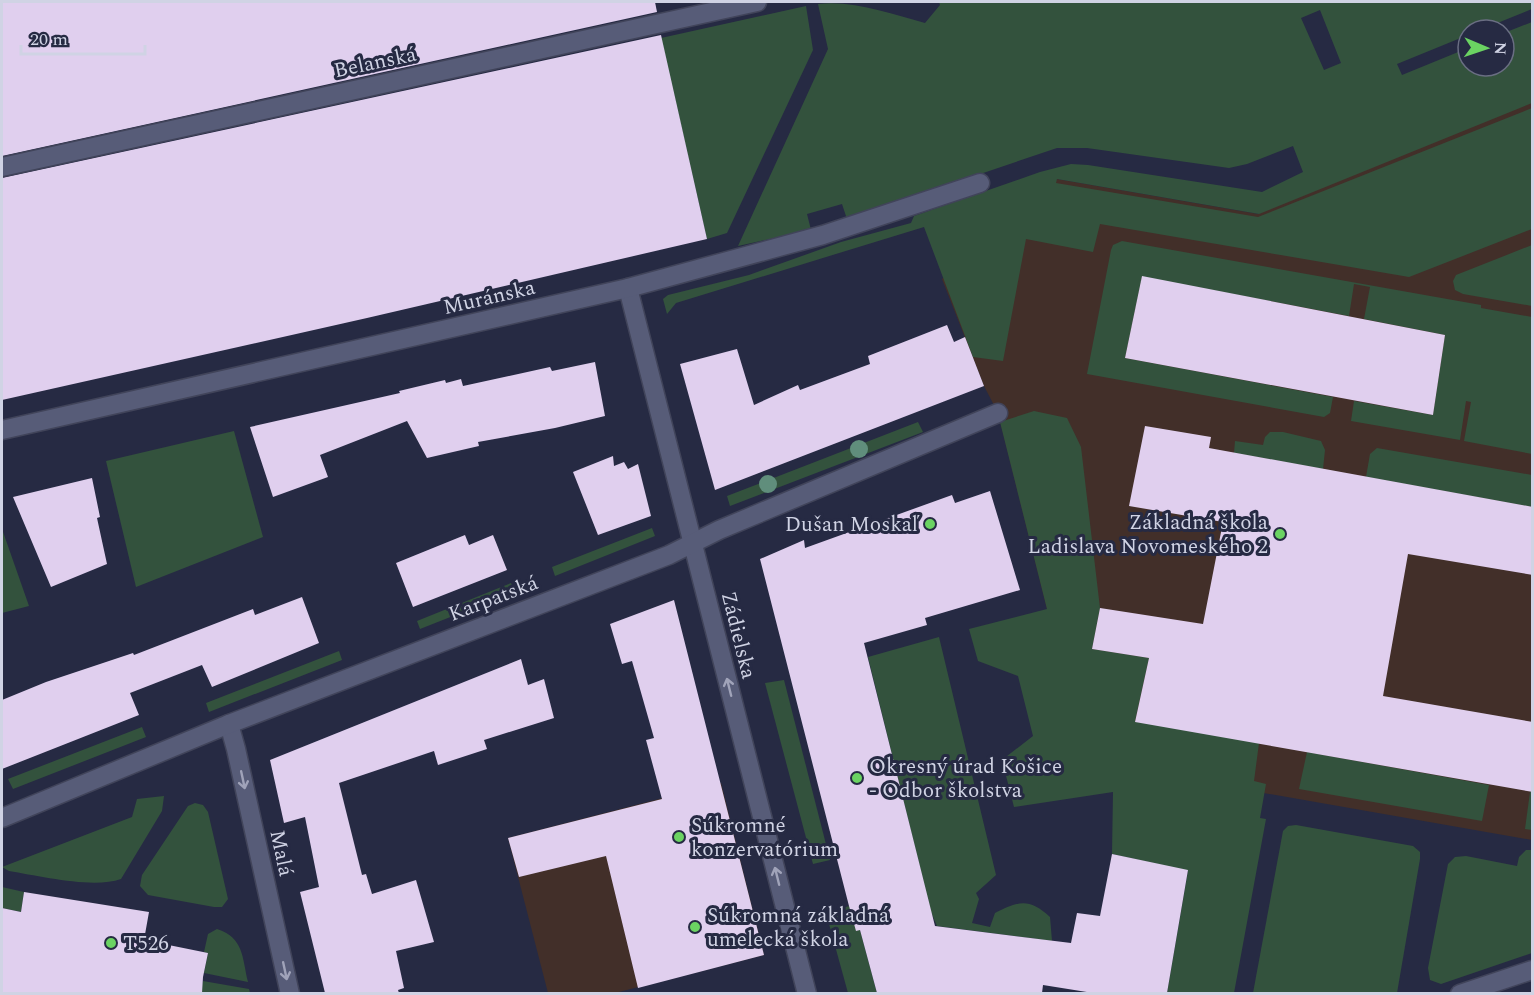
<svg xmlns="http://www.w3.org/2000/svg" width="1534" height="995" viewBox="0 0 1534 995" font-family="Spectral,serif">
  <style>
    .education { fill: #422f29 }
    .green { fill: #33523d; fill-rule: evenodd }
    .building { fill: #e0cfee }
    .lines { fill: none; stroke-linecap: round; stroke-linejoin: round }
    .street-casing { stroke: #41445a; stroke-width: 21 }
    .street { stroke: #575c78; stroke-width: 18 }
    .tree { fill: #608e7c }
    .oneway { stroke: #a0a3b9 }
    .poi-dot { fill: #6bd362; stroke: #262a43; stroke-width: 2 }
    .labels { text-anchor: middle; stroke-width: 6; stroke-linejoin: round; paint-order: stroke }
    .street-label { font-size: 21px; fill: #d0d3e4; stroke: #262a43 }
    .poi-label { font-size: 21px; fill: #d0d3e4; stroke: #262a43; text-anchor: start }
  </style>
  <rect width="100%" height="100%" fill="#262a43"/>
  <!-- education -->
  <g class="education">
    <path d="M 1532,79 L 1532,840 L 1127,769 L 1047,609 L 998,413 L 984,386 L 942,279 L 1057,179 L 1258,214 Z"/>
    <path d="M 721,783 L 764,955 L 615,993 L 548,993 L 508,838 Z"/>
  </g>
  <!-- green -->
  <g class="green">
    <path d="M 939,2 L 1532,2 L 1532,9 L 1480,30 L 1468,30 L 1468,35 L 1397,64 L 1402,75 L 1468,48 L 1468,66 L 1504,66 L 1504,33 L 1532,22 L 1532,103 L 1259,214 L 1057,179 L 1056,183 L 1258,217 L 1532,108 L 1532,229 L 1409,277 L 1100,224 L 1093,252 L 1026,239 L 1003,361 L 973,357 L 924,227 L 676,303 L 667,314 L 663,299 L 668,295 L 749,275 L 841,242 L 911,223 L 914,216 L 1040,172 L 1071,164 L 1088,165 L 1262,192 L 1303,172 L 1293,146 L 1247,164 L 1229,168 L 1087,148 L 1057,148 L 847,219 L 842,204 L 807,214 L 811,230 L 738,246 L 828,49 L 818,4 C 854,0 891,14 925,23 L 940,5 ZM 1320,10 L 1341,63 L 1324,70 L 1301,18 Z"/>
    <path d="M 806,6 L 813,50 L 727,233 L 707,239 L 661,38 Z"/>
    <path d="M 1122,241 L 1481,305 L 1481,308 L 1532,317 L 1532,454 L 1464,441 L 1471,402 L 1466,401 L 1460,440 L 1351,421 L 1354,401 L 1433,415 L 1445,335 L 1364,319 L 1370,287 L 1354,284 L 1349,316 L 1142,277 L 1125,358 L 1333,397 L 1330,413 L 1324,417 L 1087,374 L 1111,250 L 1113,245 Z"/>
    <path d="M 1532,245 L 1532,306 L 1463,294 L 1455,290 L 1453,281 L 1456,275 Z"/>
    <path d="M 1034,411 L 1067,418 L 1081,447 L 1100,608 L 1092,649 L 1149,658 L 1135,721 L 1259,743 L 1254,781 L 1266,784 L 1260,818 L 1266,819 L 1234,993 L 1167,993 L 1188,871 L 1112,854 L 1113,792 L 1014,807 L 1002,760 L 1033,736 L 1018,676 L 978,661 L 969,629 L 1047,609 L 1000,422 Z"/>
    <path d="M 918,422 L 923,432 L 730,506 L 727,496 Z"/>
    <path d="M 234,431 L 263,537 L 136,587 L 106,461 Z"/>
    <path d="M 1270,432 L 1283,432 L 1321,441 L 1325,450 L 1323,469 L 1234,453 L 1235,441 L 1263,445 L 1265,437 Z"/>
    <path d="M 1377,448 L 1532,475 L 1532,507 L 1366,477 L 1370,454 Z"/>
    <path d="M 652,528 L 655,536 L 555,576 L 552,567 Z"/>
    <path d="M 2,529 L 29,606 L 2,613 Z"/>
    <path d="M 511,583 L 514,592 L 420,629 L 417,621 Z"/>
    <path d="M 939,637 L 996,875 L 976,893 L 979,899 L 972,923 L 990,927 L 995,913 C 1019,901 1029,898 1050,917 L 1052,941 L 937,926 L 931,912 L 868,657 Z"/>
    <path d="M 339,651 L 342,660 L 209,712 L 206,703 Z"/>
    <path d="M 784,680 L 830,860 L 813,864 L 765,683 Z"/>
    <path d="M 142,727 L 146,737 L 13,789 L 8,779 Z"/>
    <path d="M 1307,752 L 1489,785 L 1482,821 L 1299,789 Z"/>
    <path d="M 1530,792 L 1532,792 L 1532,830 L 1525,829 Z"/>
    <path d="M 164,796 L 162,811 L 121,879 C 93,889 40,876 9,871 L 2,867 L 132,817 L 137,799 Z"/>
    <path d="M 195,803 L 203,805 L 208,812 L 228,899 L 222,907 L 214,907 L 148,895 L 140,886 L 142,875 L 188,806 Z"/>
    <path d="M 1296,825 L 1413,846 L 1420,852 L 1420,859 L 1397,993 L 1253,993 L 1283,831 L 1288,826 Z"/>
    <path d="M 1526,850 L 1532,850 L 1532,953 L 1441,984 L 1430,980 L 1428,968 L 1448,864 L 1455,857 L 1466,856 L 1517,866 L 1519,857 Z"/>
    <path d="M 2,887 L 24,892 L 21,912 L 2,908 Z"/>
    <path d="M 849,906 L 860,930 L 877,993 L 848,993 L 826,913 Z"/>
    <path d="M 217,929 C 244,938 242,957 248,982 L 204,973 L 208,953 L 204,952 L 208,934 Z"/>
    <path d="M 203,981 L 249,989 L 250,993 L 200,994 Z"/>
  </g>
  <!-- building -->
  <g class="building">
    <path d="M 2,2 L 655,2 L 657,12 L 2,156 Z"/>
    <path d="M 661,35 L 707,239 L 367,318 L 2,400 L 2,178 Z"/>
    <path d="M 1142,276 L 1445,335 L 1433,415 L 1125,358 Z"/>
    <path d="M 947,325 L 954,342 L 965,337 L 984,386 L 715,490 L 680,364 L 737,349 L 754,405 L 798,385 L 800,390 L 870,364 L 868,356 Z"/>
    <path d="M 595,362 L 605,416 L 555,428 L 478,442 L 479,446 L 427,458 L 407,421 L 320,455 L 328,477 L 273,497 L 250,427 L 400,393 L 399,391 L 445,380 L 446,383 L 461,379 L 463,386 L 550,367 L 552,371 Z"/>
    <path d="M 1145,426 L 1211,437 L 1209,448 L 1533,507 L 1533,575 L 1408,554 L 1383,696 L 1533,722 L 1533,792 L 1135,722 L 1149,658 L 1092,649 L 1100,608 L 1203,624 L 1223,522 L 1129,506 Z"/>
    <path d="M 613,456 L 614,466 L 624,462 L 628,469 L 638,464 L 651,516 L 598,535 L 573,472 Z"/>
    <path d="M 92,478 L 100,517 L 97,518 L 107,564 L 51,587 L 13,497 Z"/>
    <path d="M 990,491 L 1020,590 L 925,618 L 927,625 L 864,643 L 935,926 L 1071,943 L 1077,913 L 1100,916 L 1112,854 L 1188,870 L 1167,993 L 1093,993 L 1043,985 L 1042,993 L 877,993 L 860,930 L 856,931 L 849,906 L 760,559 L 804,540 L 805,548 L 952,495 L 955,503 Z"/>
    <path d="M 465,535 L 469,545 L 493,535 L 507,570 L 413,607 L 396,563 Z"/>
    <path d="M 302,597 L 319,643 L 212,687 L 202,665 L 130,693 L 139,715 L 2,769 L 2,700 L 46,682 L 133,653 L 134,655 L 253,609 L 255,615 Z"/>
    <path d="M 674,600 L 764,955 L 638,988 L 606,856 L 519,877 L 508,838 L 662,799 L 646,740 L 654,738 L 632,661 L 622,664 L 610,624 Z"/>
    <path d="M 521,659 L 528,685 L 544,679 L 554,718 L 484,740 L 487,749 L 438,765 L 434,751 L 339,783 L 362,875 L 366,874 L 372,894 L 416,880 L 434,942 L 396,951 L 404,988 L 398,990 L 399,993 L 325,993 L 300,892 L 319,887 L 305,817 L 284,823 L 270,760 Z"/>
    <path d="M 24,892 L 149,912 L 144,940 L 208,953 L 203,977 L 202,993 L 2,993 L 2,908 L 21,912 Z"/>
  </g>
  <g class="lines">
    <!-- street casing -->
    <g class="street-casing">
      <g id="street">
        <path d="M 2,167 L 757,2"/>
        <path d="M 628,288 L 807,994"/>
        <path d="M 2,430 L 628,288 L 823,235 L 980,183"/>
        <path d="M 229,724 L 236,749 L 290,994"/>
        <path d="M 2,818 L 229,724 L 669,555 L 719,530 L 998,413"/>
        <path d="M 1460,994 L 1532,970"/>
      </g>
    </g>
    <!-- street -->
    <use href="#street" class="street"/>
  </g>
  <!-- trees -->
  <g class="tree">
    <circle cx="859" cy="449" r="9"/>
    <circle cx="768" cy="484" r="9"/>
  </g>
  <!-- one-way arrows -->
  <defs><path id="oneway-shaft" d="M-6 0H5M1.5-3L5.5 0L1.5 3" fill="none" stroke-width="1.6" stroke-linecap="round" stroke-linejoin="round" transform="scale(1.5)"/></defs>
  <g class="oneway">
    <use href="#oneway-shaft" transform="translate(729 687) rotate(-104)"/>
    <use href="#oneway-shaft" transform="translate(243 780) rotate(78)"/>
    <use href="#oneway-shaft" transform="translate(777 876) rotate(-104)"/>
    <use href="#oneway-shaft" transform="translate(285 971) rotate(78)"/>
  </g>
  <!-- markers -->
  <g class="poi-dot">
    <circle cx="930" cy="524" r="6"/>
    <circle cx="1280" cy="534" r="6"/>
    <circle cx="857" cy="778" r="6"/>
    <circle cx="679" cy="837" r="6"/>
    <circle cx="695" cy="927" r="6"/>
    <circle cx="111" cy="943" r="6"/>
  </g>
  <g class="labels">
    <!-- street labels -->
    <g class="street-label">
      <text transform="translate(375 62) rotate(-12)" y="7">Belanská</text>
      <text transform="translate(489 297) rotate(-13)" y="7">Muránska</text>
      <text transform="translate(493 598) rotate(-21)" y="7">Karpatská</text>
      <text transform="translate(739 635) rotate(76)" y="7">Zádielska</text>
      <text transform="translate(282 853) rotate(78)" y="7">Malá</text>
    </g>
    <!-- poi labels -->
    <g class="poi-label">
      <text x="1268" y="529" text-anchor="end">Základná škola<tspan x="1268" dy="24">Ladislava Novomeského 2</tspan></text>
      <text x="918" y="531" text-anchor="end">Dušan Moskaľ</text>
      <text x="869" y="773">Okresný úrad Košice<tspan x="869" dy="24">- Odbor školstva</tspan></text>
      <text x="691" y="832">Súkromné<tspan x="691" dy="24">konzervatórium</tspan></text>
      <text x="707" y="922">Súkromná základná<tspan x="707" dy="24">umelecká škola</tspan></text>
      <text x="123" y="950">T526</text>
    </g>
  </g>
  <!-- border -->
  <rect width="1534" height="995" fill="none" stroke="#d0d3e4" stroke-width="6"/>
  <!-- north arrow -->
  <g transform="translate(1486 48) rotate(92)"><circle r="28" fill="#262a43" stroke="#6a6e83" stroke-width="1.5"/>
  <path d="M0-4.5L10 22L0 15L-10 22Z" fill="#6bd362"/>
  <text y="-9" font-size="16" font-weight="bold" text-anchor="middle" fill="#d0d3e4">N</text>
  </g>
  <!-- scale -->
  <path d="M21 45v9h124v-9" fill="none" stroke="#d0d3e4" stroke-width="3"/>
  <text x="30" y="45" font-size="18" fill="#d0d3e4" stroke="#262a43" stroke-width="4.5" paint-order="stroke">20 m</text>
</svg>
